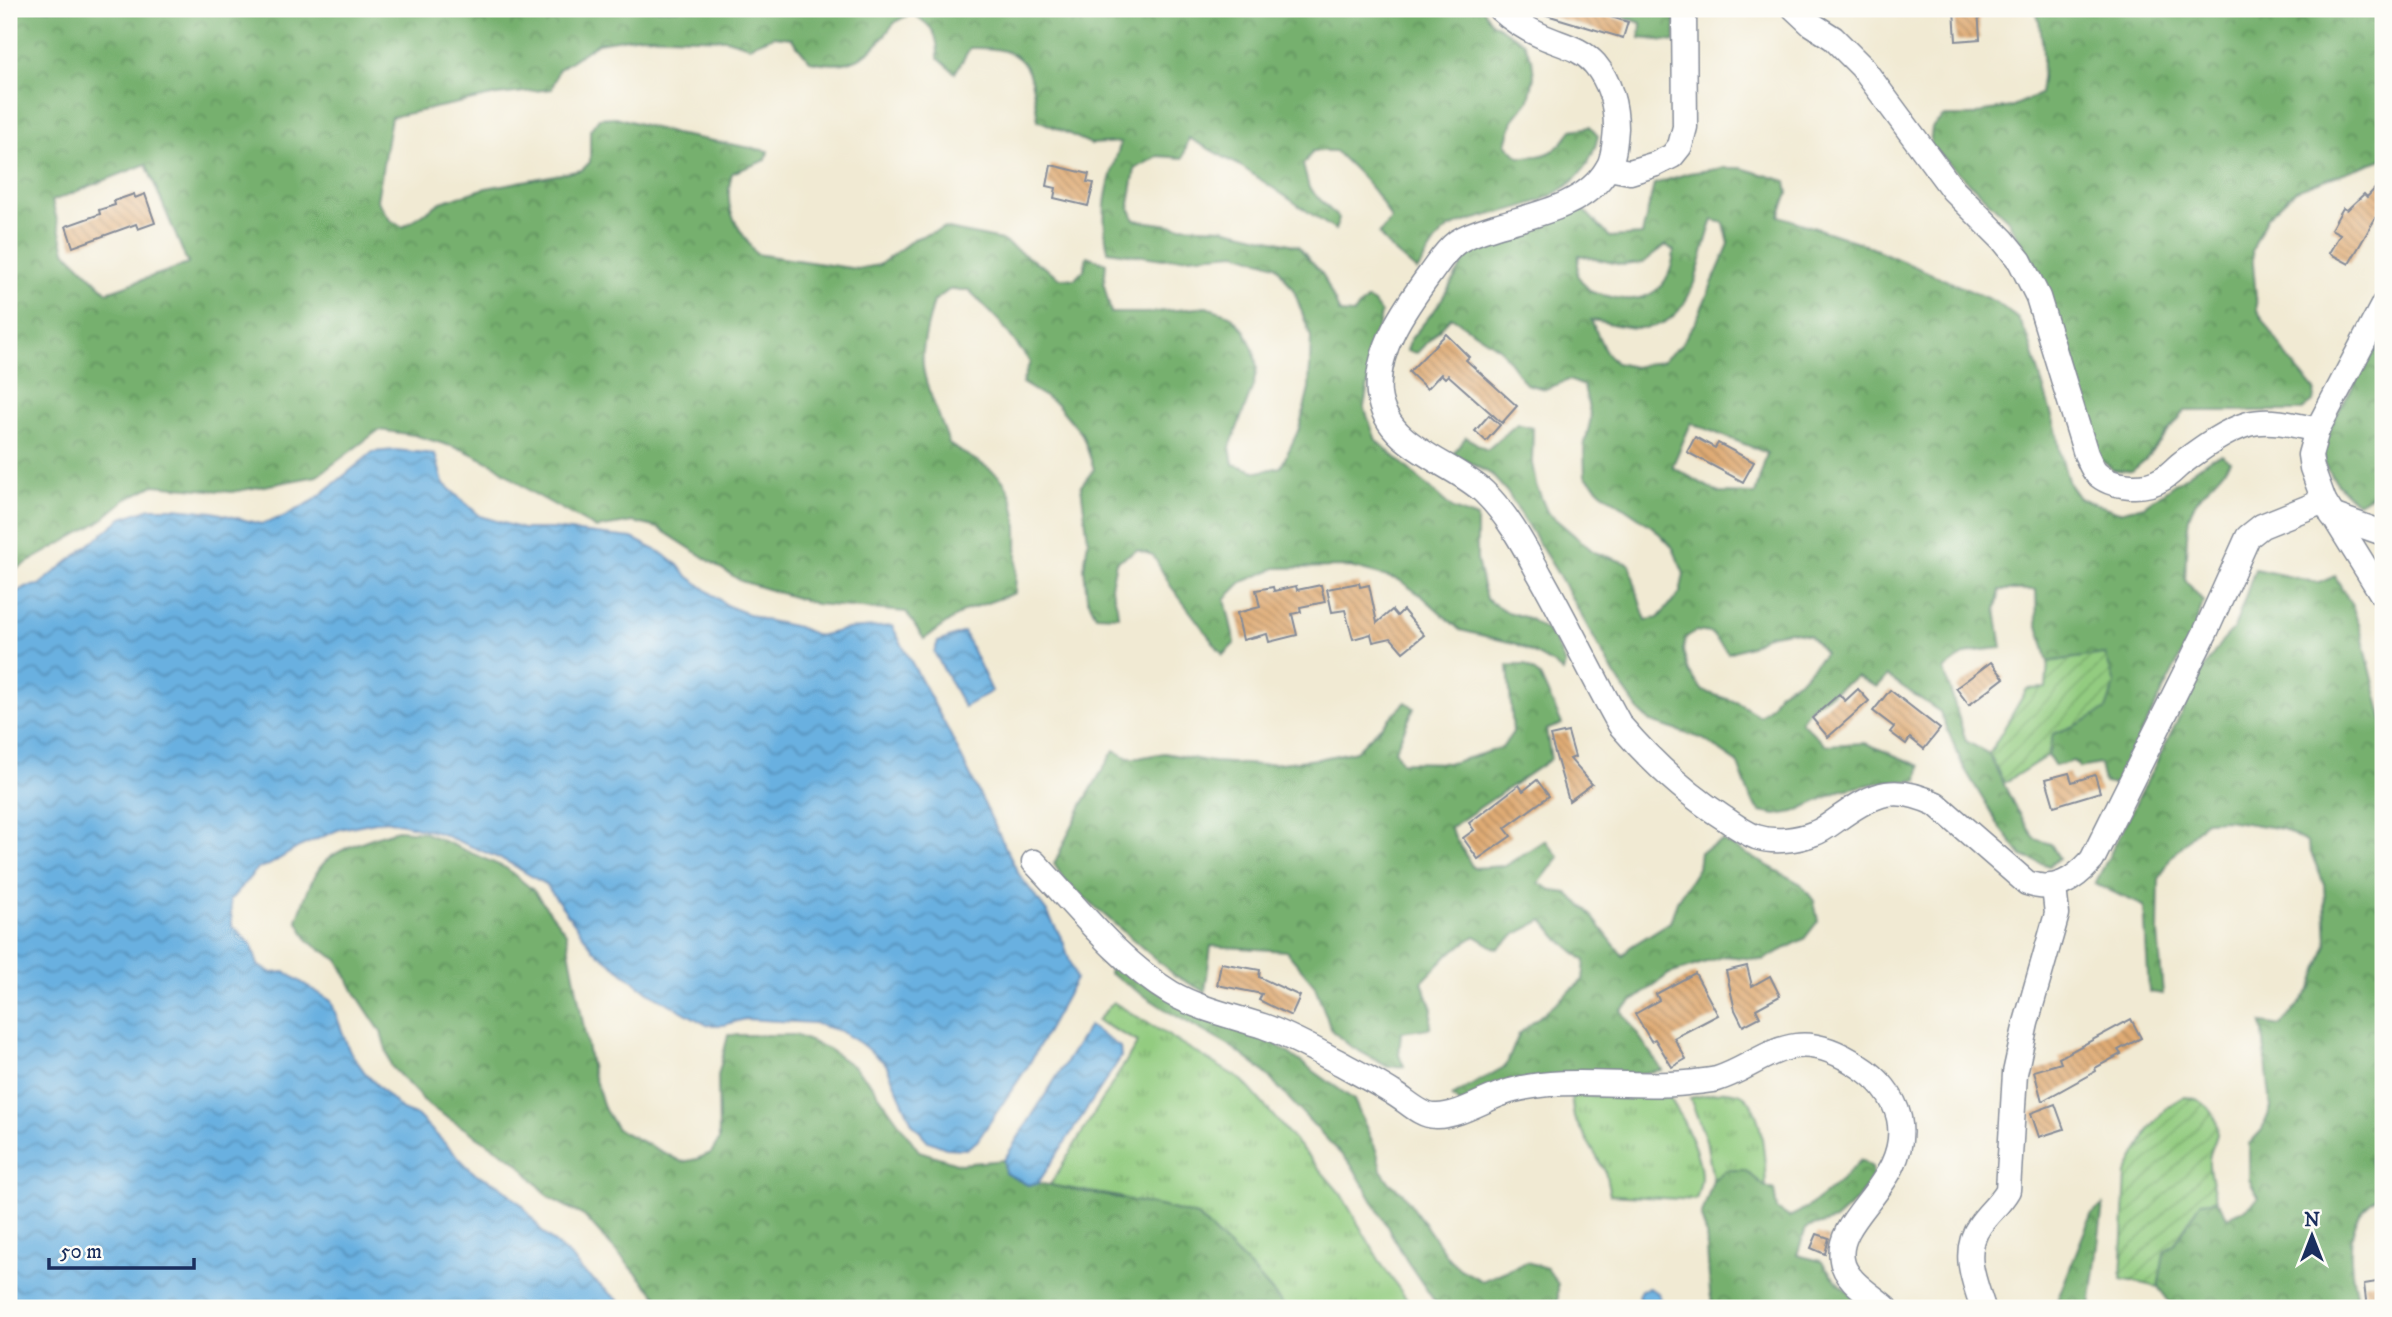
<svg xmlns="http://www.w3.org/2000/svg" width="2392" height="1317" viewBox="0 0 2392 1317" font-family="'IM FELL DW Pica',serif">
  <style>
    .grass { fill: url(#grass-tufts); stroke: #577e6f; stroke-width: 2 }
    .forest { fill: url(#forest-crowns); stroke: #487066; stroke-width: 2; fill-rule: evenodd }
    .garden { fill: url(#garden-furrows); stroke: #577e6f; stroke-width: 2 }
    .water { fill: url(#water-waves); stroke: #42709f; stroke-width: 2 }
    .building { fill: url(#building-back-hatch) }
    .lines { fill: none; stroke-linecap: round; stroke-linejoin: round }
    .minor-casing { stroke: #868c98; stroke-width: 27 }
    .minor { stroke: #fff; stroke-width: 24 }
  </style>
  <defs>
    <pattern id="grass-tufts" width="24" height="20" patternUnits="userSpaceOnUse" patternTransform="scale(1.75)"><rect width="24" height="20" fill="#93cc80"/><path d="M3 7l-1-3M5 7V3M7 7l1-3M15 17l-1-3M17 17v-4M19 17l1-3" fill="none" stroke="#77a66c"/></pattern>
    <pattern id="forest-crowns" width="20" height="18" patternUnits="userSpaceOnUse" patternTransform="scale(1.75)"><rect width="20" height="18" fill="#76b06e"/><path d="M2 6a3 3 0 1 1 6 0M12 15a3 3 0 1 1 6 0" fill="none" stroke="#60905e"/></pattern>
    <pattern id="garden-furrows" width="10" height="10" patternUnits="userSpaceOnUse" patternTransform="scale(1.75)"><rect width="10" height="10" fill="#93cc80"/><path d="M-1 1l2-2M0 10L10 0M9 11l2-2" fill="none" stroke="#77a66c"/></pattern>
    <pattern id="water-waves" width="16" height="10" patternUnits="userSpaceOnUse" patternTransform="scale(1.75)"><rect width="16" height="10" fill="#69b0e0"/><path d="M0 5q4-4 8 0t8 0" fill="none" stroke="#5690b9"/></pattern>
    <pattern id="building-back-hatch" width="6" height="6" patternUnits="userSpaceOnUse" patternTransform="scale(1.75)"><rect width="6" height="6" fill="#dfab74"/><path d="M-1 5l2 2M0 0l6 6M5-1l2 2" fill="none" stroke="#b48c62"/></pattern>
  </defs>
  <rect width="100%" height="100%" fill="#fdfcf7"/>
  <filter id="ink" filterUnits="userSpaceOnUse"><feTurbulence type="fractalNoise" baseFrequency=".0143" numOctaves="2"/><feDisplacementMap in="SourceGraphic" scale="14" xChannelSelector="R" yChannelSelector="G"/><feConvolveMatrix kernelMatrix="1 2 1 2 8 2 1 2 1" color-interpolation-filters="sRGB"/></filter>
  <filter id="wash" filterUnits="userSpaceOnUse"><feTurbulence type="fractalNoise" baseFrequency=".00686" numOctaves="4" result="noise"/><feDisplacementMap in="SourceGraphic" scale="28" xChannelSelector="R" yChannelSelector="G"/><feGaussianBlur stdDeviation="1.57" result="paint"/><feColorMatrix in="noise" values="0 0 0 0 0 0 0 0 0 0 0 0 0 0 0 0 0 1.4 0 .05"/><feComposite in="paint" operator="in"/></filter>
  <g filter="url(#wash)">
    <rect width="100%" height="100%" fill="#f1ead3"/>
    <!-- grass -->
    <g class="grass">
      <path d="M 1113,1002 L 1243,1081 L 1341,1194 L 1382,1265 L 1413,1308 L 1286,1308 L 1250,1267 L 1119,1197 L 1050,1185 L 1138,1042 L 1097,1021 Z"/>
      <path d="M 1727,1091 C 1732,1092 1739,1092 1743,1095 C 1764,1110 1765,1164 1766,1187 C 1745,1170 1737,1163 1713,1180 L 1706,1140 L 1690,1098 Z"/>
      <path d="M 1571,1095 L 1670,1098 C 1682,1117 1701,1154 1701,1177 C 1701,1184 1698,1193 1696,1200 L 1610,1195 L 1605,1171 L 1574,1118 Z"/>
    </g>
    <!-- forest -->
    <g class="forest">
      <path d="M 9,9 L 1483,9 L 1491,22 L 1523,42 L 1532,59 L 1534,77 L 1529,100 L 1513,120 L 1506,144 L 1519,157 C 1550,156 1553,155 1572,130 L 1590,127 L 1598,136 C 1586,193 1536,204 1486,216 C 1473,220 1456,223 1445,231 C 1436,237 1424,261 1417,271 L 1390,248 L 1379,234 L 1391,219 C 1377,190 1359,173 1335,151 L 1313,151 L 1303,165 L 1309,188 L 1339,219 L 1335,230 L 1242,167 L 1189,138 L 1183,158 L 1158,156 L 1135,169 L 1129,204 L 1134,220 L 1177,226 L 1223,228 L 1298,246 L 1323,275 L 1340,313 L 1353,314 L 1367,299 L 1374,303 L 1381,313 L 1364,407 L 1376,440 L 1453,509 L 1477,518 L 1477,560 L 1486,599 L 1507,612 L 1528,618 L 1553,635 L 1565,664 L 1563,672 L 1552,663 L 1517,644 L 1460,630 L 1423,597 L 1399,580 L 1350,567 L 1276,568 L 1242,582 L 1225,599 L 1235,643 L 1223,655 L 1170,585 L 1153,555 L 1137,550 L 1116,562 L 1111,586 L 1117,606 L 1118,616 L 1096,615 L 1087,598 L 1084,568 L 1088,540 L 1081,486 L 1094,469 L 1082,434 L 1057,404 L 1022,383 L 1030,362 L 1000,322 L 969,290 L 949,290 L 934,301 C 928,325 918,353 925,377 C 931,400 942,421 949,444 C 963,454 981,462 995,473 C 1026,496 1016,559 1015,593 L 964,611 L 924,639 L 906,612 L 816,604 L 741,581 L 658,528 L 634,522 L 596,528 L 531,492 L 495,465 L 464,450 L 414,435 L 379,430 L 317,476 L 232,492 L 154,485 L 125,500 L 99,522 L 9,573 ZM 913,14 C 934,27 938,34 938,58 L 955,73 L 970,48 C 1031,46 1030,69 1038,120 L 1091,144 L 1121,142 C 1108,184 1099,206 1108,251 L 1163,259 L 1236,253 L 1276,265 L 1294,291 L 1311,337 L 1309,389 L 1299,429 L 1281,467 L 1258,472 L 1233,464 L 1230,447 L 1253,386 L 1257,368 L 1254,351 L 1245,331 L 1230,315 L 1207,307 L 1146,313 L 1111,313 L 1104,285 L 1106,263 L 1087,256 L 1084,270 L 1075,279 L 1061,278 L 1001,240 L 944,228 L 914,239 L 879,265 L 857,269 L 756,254 C 736,224 722,211 732,173 L 766,160 L 768,151 L 675,134 L 616,117 L 599,118 L 590,130 L 590,162 L 582,170 L 486,188 L 441,202 L 403,227 L 390,220 L 377,200 L 391,117 L 497,95 L 552,89 L 558,70 L 598,43 L 640,36 L 726,39 L 749,46 L 774,36 L 791,38 L 810,61 C 839,67 859,65 880,41 C 894,25 891,21 913,14 ZM 146,164 L 188,264 L 107,292 L 65,251 L 52,201 Z"/>
      <path d="M 1603,9 L 1675,9 L 1675,42 L 1640,38 L 1641,23 Z"/>
      <path d="M 2036,9 L 2383,9 L 2383,159 L 2296,190 L 2266,218 L 2252,251 L 2257,310 L 2291,362 L 2315,390 L 2313,402 L 2301,411 L 2185,411 L 2145,460 L 2132,471 L 2113,470 L 2100,458 L 2071,353 L 2034,268 L 2008,220 L 1930,145 L 1932,127 L 1944,116 L 1972,116 L 1985,111 L 2011,107 L 2040,94 C 2045,65 2044,37 2036,9 Z"/>
      <path d="M 1723,168 L 1741,168 L 1786,181 L 1788,194 L 1779,216 L 1861,243 L 1996,302 L 2018,319 L 2028,337 L 2056,429 L 2060,453 L 2069,484 L 2079,498 L 2119,512 L 2144,506 L 2211,458 L 2222,455 L 2230,461 C 2220,480 2197,493 2190,514 C 2186,526 2186,564 2185,580 L 2203,601 L 2196,626 L 2115,785 L 2104,783 L 2100,764 L 2080,768 L 2073,761 L 2055,766 L 2048,755 L 2052,734 L 2081,723 L 2105,654 L 2048,662 L 2037,622 L 2036,590 L 2000,590 L 1996,609 L 2002,648 C 1975,650 1964,651 1944,670 L 1966,741 L 1989,754 L 2016,809 L 2035,839 L 2051,844 L 2059,858 L 2049,866 L 2022,856 L 1999,826 L 1963,766 L 1940,712 L 1887,676 L 1877,687 L 1856,677 L 1811,707 L 1801,721 L 1825,745 L 1865,743 L 1920,766 L 1918,781 L 1888,781 L 1842,790 L 1794,812 L 1776,815 L 1761,812 L 1751,800 L 1737,762 L 1703,739 L 1651,722 L 1640,712 L 1615,676 L 1561,579 L 1507,492 L 1491,474 L 1453,454 L 1466,437 L 1487,450 L 1517,424 L 1533,428 L 1532,463 L 1536,485 L 1547,512 L 1594,552 L 1629,564 C 1636,583 1638,601 1646,620 L 1658,618 L 1680,593 L 1684,574 L 1673,548 L 1654,528 L 1601,492 L 1585,476 L 1584,447 L 1591,418 L 1584,386 L 1569,380 L 1545,389 L 1526,384 L 1500,349 L 1451,317 L 1417,353 L 1407,351 L 1410,340 L 1437,307 L 1467,257 L 1494,240 L 1583,209 L 1610,237 L 1642,235 L 1654,184 L 1689,173 ZM 1713,220 L 1724,223 L 1729,244 L 1696,321 L 1680,346 L 1662,361 L 1634,367 L 1616,363 L 1605,351 L 1591,320 C 1607,322 1623,328 1639,328 C 1697,328 1697,259 1713,220 ZM 1666,245 L 1674,251 C 1671,289 1646,307 1608,296 C 1603,295 1596,294 1592,292 C 1586,288 1581,280 1577,275 L 1579,255 L 1622,265 L 1643,263 ZM 1691,423 L 1767,453 L 1755,494 L 1719,493 L 1672,467 ZM 1695,631 L 1711,633 L 1728,653 L 1750,646 L 1768,635 L 1789,631 L 1809,635 L 1825,653 L 1801,679 L 1779,692 L 1772,705 L 1760,716 L 1736,702 L 1703,691 L 1689,672 L 1683,651 L 1686,638 Z"/>
      <path d="M 2383,338 L 2383,498 L 2372,495 L 2358,503 C 2346,495 2328,474 2324,460 C 2317,435 2369,362 2383,338 Z"/>
      <path d="M 2255,569 L 2319,583 L 2335,576 L 2351,604 L 2359,623 L 2383,720 L 2383,1152 L 2369,1160 L 2380,1194 C 2374,1200 2365,1206 2360,1214 C 2344,1239 2352,1282 2360,1308 L 2174,1308 L 2158,1287 L 2164,1252 L 2174,1245 L 2201,1202 L 2216,1200 L 2228,1217 L 2247,1208 L 2258,1198 L 2249,1179 L 2249,1144 L 2262,1130 L 2271,1108 L 2262,1023 L 2281,1026 L 2311,989 L 2327,944 L 2324,884 L 2307,843 L 2283,829 L 2226,820 L 2205,821 L 2170,859 L 2159,879 L 2158,933 L 2163,994 L 2149,992 L 2144,906 L 2095,884 L 2202,672 L 2219,645 L 2234,629 Z"/>
      <path d="M 1508,665 L 1525,665 L 1540,676 L 1562,724 L 1546,730 L 1551,759 L 1450,828 L 1473,868 L 1505,866 L 1545,840 L 1559,857 L 1539,883 L 1553,891 L 1567,893 L 1587,910 L 1623,956 L 1630,947 L 1670,922 L 1677,901 L 1698,868 L 1700,852 L 1723,841 L 1801,884 L 1814,901 L 1818,921 L 1804,939 L 1763,960 L 1725,956 L 1669,974 L 1621,1010 L 1662,1070 L 1459,1103 L 1452,1096 L 1506,1066 L 1519,1034 L 1583,980 L 1585,961 L 1559,939 L 1543,920 L 1516,934 L 1497,949 L 1475,936 L 1450,953 L 1422,982 L 1432,1009 L 1430,1028 L 1401,1032 L 1399,1055 L 1404,1066 L 1388,1067 L 1350,1046 L 1332,1031 L 1314,984 L 1286,951 L 1211,946 L 1205,992 L 1174,975 L 1065,881 L 1054,864 L 1082,805 L 1114,750 L 1128,758 L 1138,758 L 1164,753 L 1213,762 L 1261,765 L 1318,759 L 1356,751 L 1406,702 L 1414,708 L 1395,750 L 1401,762 L 1451,763 L 1502,748 L 1513,732 Z"/>
      <path d="M 398,830 L 423,832 L 506,868 L 533,890 L 566,933 L 592,1071 L 605,1110 L 617,1129 L 682,1162 L 697,1159 L 711,1153 L 719,1140 L 718,1076 L 728,1035 L 795,1035 L 828,1049 L 854,1067 L 871,1084 L 919,1151 L 960,1164 L 1004,1160 L 1005,1173 L 1028,1185 L 1038,1183 L 1160,1206 L 1197,1216 L 1250,1267 L 1286,1308 L 668,1308 L 584,1216 L 550,1198 L 516,1161 L 429,1106 L 391,1066 L 381,1032 L 356,994 L 338,960 L 309,942 L 297,920 C 304,901 310,879 323,864 C 335,849 379,835 398,830 Z"/>
      <path d="M 1118,963 L 1273,1042 L 1354,1100 L 1377,1152 L 1381,1170 L 1390,1183 L 1402,1192 L 1449,1259 L 1460,1269 L 1482,1281 L 1527,1262 L 1547,1268 L 1558,1284 L 1558,1308 L 1439,1308 L 1407,1261 L 1353,1167 L 1263,1071 L 1233,1048 L 1171,1013 L 1109,973 L 1111,966 Z"/>
      <path d="M 1861,1160 L 1872,1167 L 1873,1177 L 1857,1200 L 1835,1220 L 1806,1228 L 1797,1255 L 1821,1261 L 1840,1285 L 1868,1308 L 1714,1308 L 1710,1293 L 1706,1233 L 1701,1217 L 1713,1180 L 1726,1170 L 1745,1170 L 1766,1187 L 1774,1190 L 1777,1209 L 1789,1217 C 1818,1204 1839,1182 1861,1160 Z"/>
      <path d="M 2103,1205 L 2090,1308 L 2051,1308 L 2057,1301 L 2091,1215 Z"/>
    </g>
    <!-- garden -->
    <g class="garden">
      <path d="M 2105,654 L 2115,684 L 2106,709 L 2081,723 L 2053,734 L 2048,755 L 2004,783 L 1989,754 L 2027,689 L 2046,688 L 2048,662 Z"/>
      <path d="M 2184,1097 C 2203,1097 2220,1114 2217,1134 C 2215,1143 2209,1152 2209,1161 C 2208,1173 2214,1188 2216,1200 L 2201,1202 L 2174,1245 L 2164,1252 L 2158,1287 L 2121,1279 L 2126,1173 L 2150,1128 L 2166,1108 Z"/>
    </g>
    <!-- water -->
    <g class="water">
      <path d="M 395,450 L 435,454 L 443,483 L 480,516 L 523,529 L 552,529 L 632,538 L 660,552 L 678,565 L 685,574 L 728,606 L 764,620 L 798,627 L 818,636 L 847,629 L 892,626 L 948,730 L 1018,873 L 1047,912 L 1063,941 L 1076,979 L 1028,1066 L 977,1141 L 966,1149 L 946,1148 L 928,1141 L 912,1123 L 886,1064 L 860,1043 L 840,1031 L 813,1023 L 745,1019 L 724,1025 L 707,1025 L 648,992 L 594,950 L 546,885 L 506,861 L 439,833 L 386,820 L 340,829 L 299,847 L 269,865 L 258,868 L 230,900 L 232,926 L 251,944 L 258,965 L 272,973 L 285,972 L 331,1001 L 349,1050 L 366,1074 L 402,1110 L 418,1116 L 474,1173 L 498,1184 L 523,1206 L 543,1233 L 574,1260 L 580,1269 L 628,1308 L 9,1308 L 9,597 L 25,587 L 39,585 L 122,518 L 151,508 L 175,508 L 213,512 L 261,524 L 283,517 L 313,501 L 373,452 Z"/>
      <path d="M 964,632 L 992,691 L 964,707 L 934,652 L 938,642 Z"/>
      <path d="M 1089,1026 L 1120,1047 L 1121,1057 L 1038,1183 L 1028,1185 L 1005,1173 L 1004,1160 Z"/>
      <path d="M 1649,1288 L 1658,1293 L 1665,1308 C 1652,1308 1642,1311 1638,1296 L 1641,1290 Z"/>
    </g>
    <g id="blocks">
      <!-- building -->
      <g class="building">
        <path d="M 1541,9 L 1583,9 L 1628,22 L 1623,38 L 1540,13 Z"/>
        <path d="M 1954,9 L 1978,9 L 1980,39 L 1956,41 Z"/>
        <path d="M 1051,165 L 1089,174 L 1087,182 L 1094,183 L 1088,206 L 1054,198 L 1056,188 L 1047,186 Z"/>
        <path d="M 2383,180 L 2383,205 L 2349,264 L 2329,253 L 2340,234 L 2331,229 L 2343,208 L 2347,210 L 2364,194 L 2367,197 Z"/>
        <path d="M 134,194 L 135,198 L 145,194 L 155,223 L 138,229 L 136,224 L 73,247 L 66,226 L 100,214 L 99,210 L 115,205 L 114,201 Z"/>
        <path d="M 1446,334 L 1469,357 L 1466,360 L 1517,406 L 1502,423 L 1448,375 L 1445,378 L 1441,374 L 1427,389 L 1409,372 Z"/>
        <path d="M 1489,415 L 1500,425 L 1486,441 L 1475,431 Z"/>
        <path d="M 1695,437 L 1715,448 L 1718,443 L 1754,462 L 1743,482 L 1687,452 Z"/>
        <path d="M 1359,583 L 1360,587 L 1369,585 L 1377,623 L 1392,610 L 1397,616 L 1403,610 L 1424,635 L 1403,652 L 1391,638 L 1373,642 L 1371,634 L 1353,639 L 1345,610 L 1332,612 L 1327,589 Z"/>
        <path d="M 1321,585 L 1325,602 L 1300,607 L 1301,612 L 1292,614 L 1297,635 L 1269,642 L 1267,634 L 1243,640 L 1237,613 L 1260,607 L 1256,590 L 1273,587 L 1274,591 L 1296,586 L 1297,590 Z"/>
        <path d="M 1991,662 L 2004,678 L 1969,705 L 1956,688 Z"/>
        <path d="M 1858,689 L 1869,701 L 1828,737 L 1812,718 L 1839,694 L 1845,701 Z"/>
        <path d="M 1890,690 L 1940,729 L 1924,749 L 1910,738 L 1906,744 L 1890,732 L 1894,727 L 1873,711 Z"/>
        <path d="M 1568,732 L 1575,757 L 1570,759 L 1592,784 L 1569,801 L 1550,736 Z"/>
        <path d="M 2069,773 L 2072,782 L 2095,775 L 2100,792 L 2054,806 L 2046,779 Z"/>
        <path d="M 1537,780 L 1549,796 L 1505,828 L 1511,836 L 1478,859 L 1463,838 L 1474,830 L 1469,823 L 1519,785 L 1523,791 Z"/>
        <path d="M 1221,963 L 1260,970 L 1259,977 L 1300,996 L 1291,1016 L 1259,1000 L 1262,994 L 1217,985 Z"/>
        <path d="M 1747,966 L 1752,986 L 1770,976 L 1780,996 L 1756,1009 L 1760,1017 L 1743,1026 L 1735,1010 L 1726,971 Z"/>
        <path d="M 1695,973 L 1718,1015 L 1674,1038 L 1686,1059 L 1672,1067 L 1655,1039 L 1651,1041 L 1635,1014 L 1659,1000 L 1656,994 Z"/>
        <path d="M 2131,1019 L 2141,1038 L 2118,1050 L 2121,1054 L 2095,1068 L 2096,1071 L 2042,1101 L 2034,1071 L 2061,1063 L 2059,1058 Z"/>
        <path d="M 2055,1104 L 2064,1129 L 2039,1137 L 2031,1113 Z"/>
        <path d="M 1817,1234 L 1829,1238 L 1825,1254 L 1811,1248 Z"/>
        <path d="M 2383,1281 L 2383,1307 L 2367,1308 L 2364,1284 Z"/>
      </g>
    </g>
  </g>
  <g filter="url(#ink)">
    <use href="#blocks" fill-opacity="0" stroke="#868c98" stroke-width="2"/>
    <g class="lines">
      <!-- minor casing -->
      <g class="minor-casing">
        <g id="minor">
          <path d="M 1500,9 C 1513,21 1528,30 1544,37 C 1562,45 1581,48 1595,64 C 1610,82 1616,106 1616,128 C 1615,141 1614,159 1607,169 C 1586,206 1533,215 1496,226 C 1483,230 1469,234 1457,242 C 1446,250 1438,263 1430,274 C 1405,308 1375,350 1379,394 C 1385,447 1451,461 1484,492 C 1508,515 1524,546 1540,575 C 1568,624 1592,675 1620,725 C 1650,760 1685,793 1724,818 C 1734,825 1745,833 1756,837 C 1774,843 1798,840 1815,833 C 1824,830 1833,822 1842,816 C 1876,792 1896,785 1936,804 L 2027,883 C 2055,893 2074,880 2092,860 L 2205,633 L 2248,537 L 2262,526 L 2324,501"/>
          <path d="M 1795,9 L 1811,24 L 1833,38 L 1862,67 L 1953,190 L 2003,240 L 2020,261 L 2038,297 L 2086,454 C 2089,460 2092,469 2096,473 C 2111,488 2145,490 2162,479 C 2170,475 2176,467 2183,462 C 2202,448 2225,431 2248,424 C 2270,418 2296,425 2317,430"/>
          <path d="M 1608,168 L 1630,172 L 1656,164 L 1672,156 L 1680,146 L 1685,127 L 1684,9"/>
          <path d="M 2383,305 L 2317,430 L 2310,455 L 2312,468 L 2324,501 L 2383,596"/>
          <path d="M 2332,515 L 2383,533"/>
          <path d="M 1034,862 C 1076,906 1119,962 1171,993 C 1199,1009 1232,1016 1263,1026 C 1289,1035 1315,1050 1340,1063 C 1358,1073 1376,1082 1393,1093 C 1406,1100 1420,1116 1435,1116 C 1459,1117 1487,1097 1510,1091 C 1567,1075 1629,1089 1687,1083 C 1696,1082 1708,1081 1717,1079 C 1744,1071 1767,1050 1796,1046 C 1818,1043 1841,1054 1859,1066 C 1877,1077 1894,1096 1899,1118 C 1912,1182 1834,1216 1842,1260 C 1845,1281 1872,1295 1886,1308"/>
          <path d="M 1983,1308 C 1974,1280 1961,1252 1980,1225 C 1989,1212 2000,1204 2008,1190 L 2015,1073 L 2026,1023 L 2057,914 L 2054,887"/>
        </g>
      </g>
      <!-- minor -->
      <use href="#minor" class="minor"/>
    </g>
  </g>
  <!-- margin -->
  <rect width="2392" height="1317" fill="none" stroke="#fdfcf7" stroke-width="35"/>
  <!-- north arrow -->
  <g transform="translate(2312 1236)" stroke="#fdfcf7" stroke-width="5" paint-order="stroke">
  <path d="M0-5L12 26L0 18L-12 26Z" fill="#1b2f5e"/>
  <text y="-10" font-size="19" font-weight="bold" text-anchor="middle" fill="#1b2f5e">N</text>
  </g>
  <!-- scale -->
  <path d="M49 1258v10h145v-10" fill="none" stroke="#1b2f5e" stroke-width="3.5"/>
  <text x="60" y="1258" font-size="21" fill="#1b2f5e" stroke="#fdfcf7" stroke-width="5" paint-order="stroke">50 m</text>
</svg>
